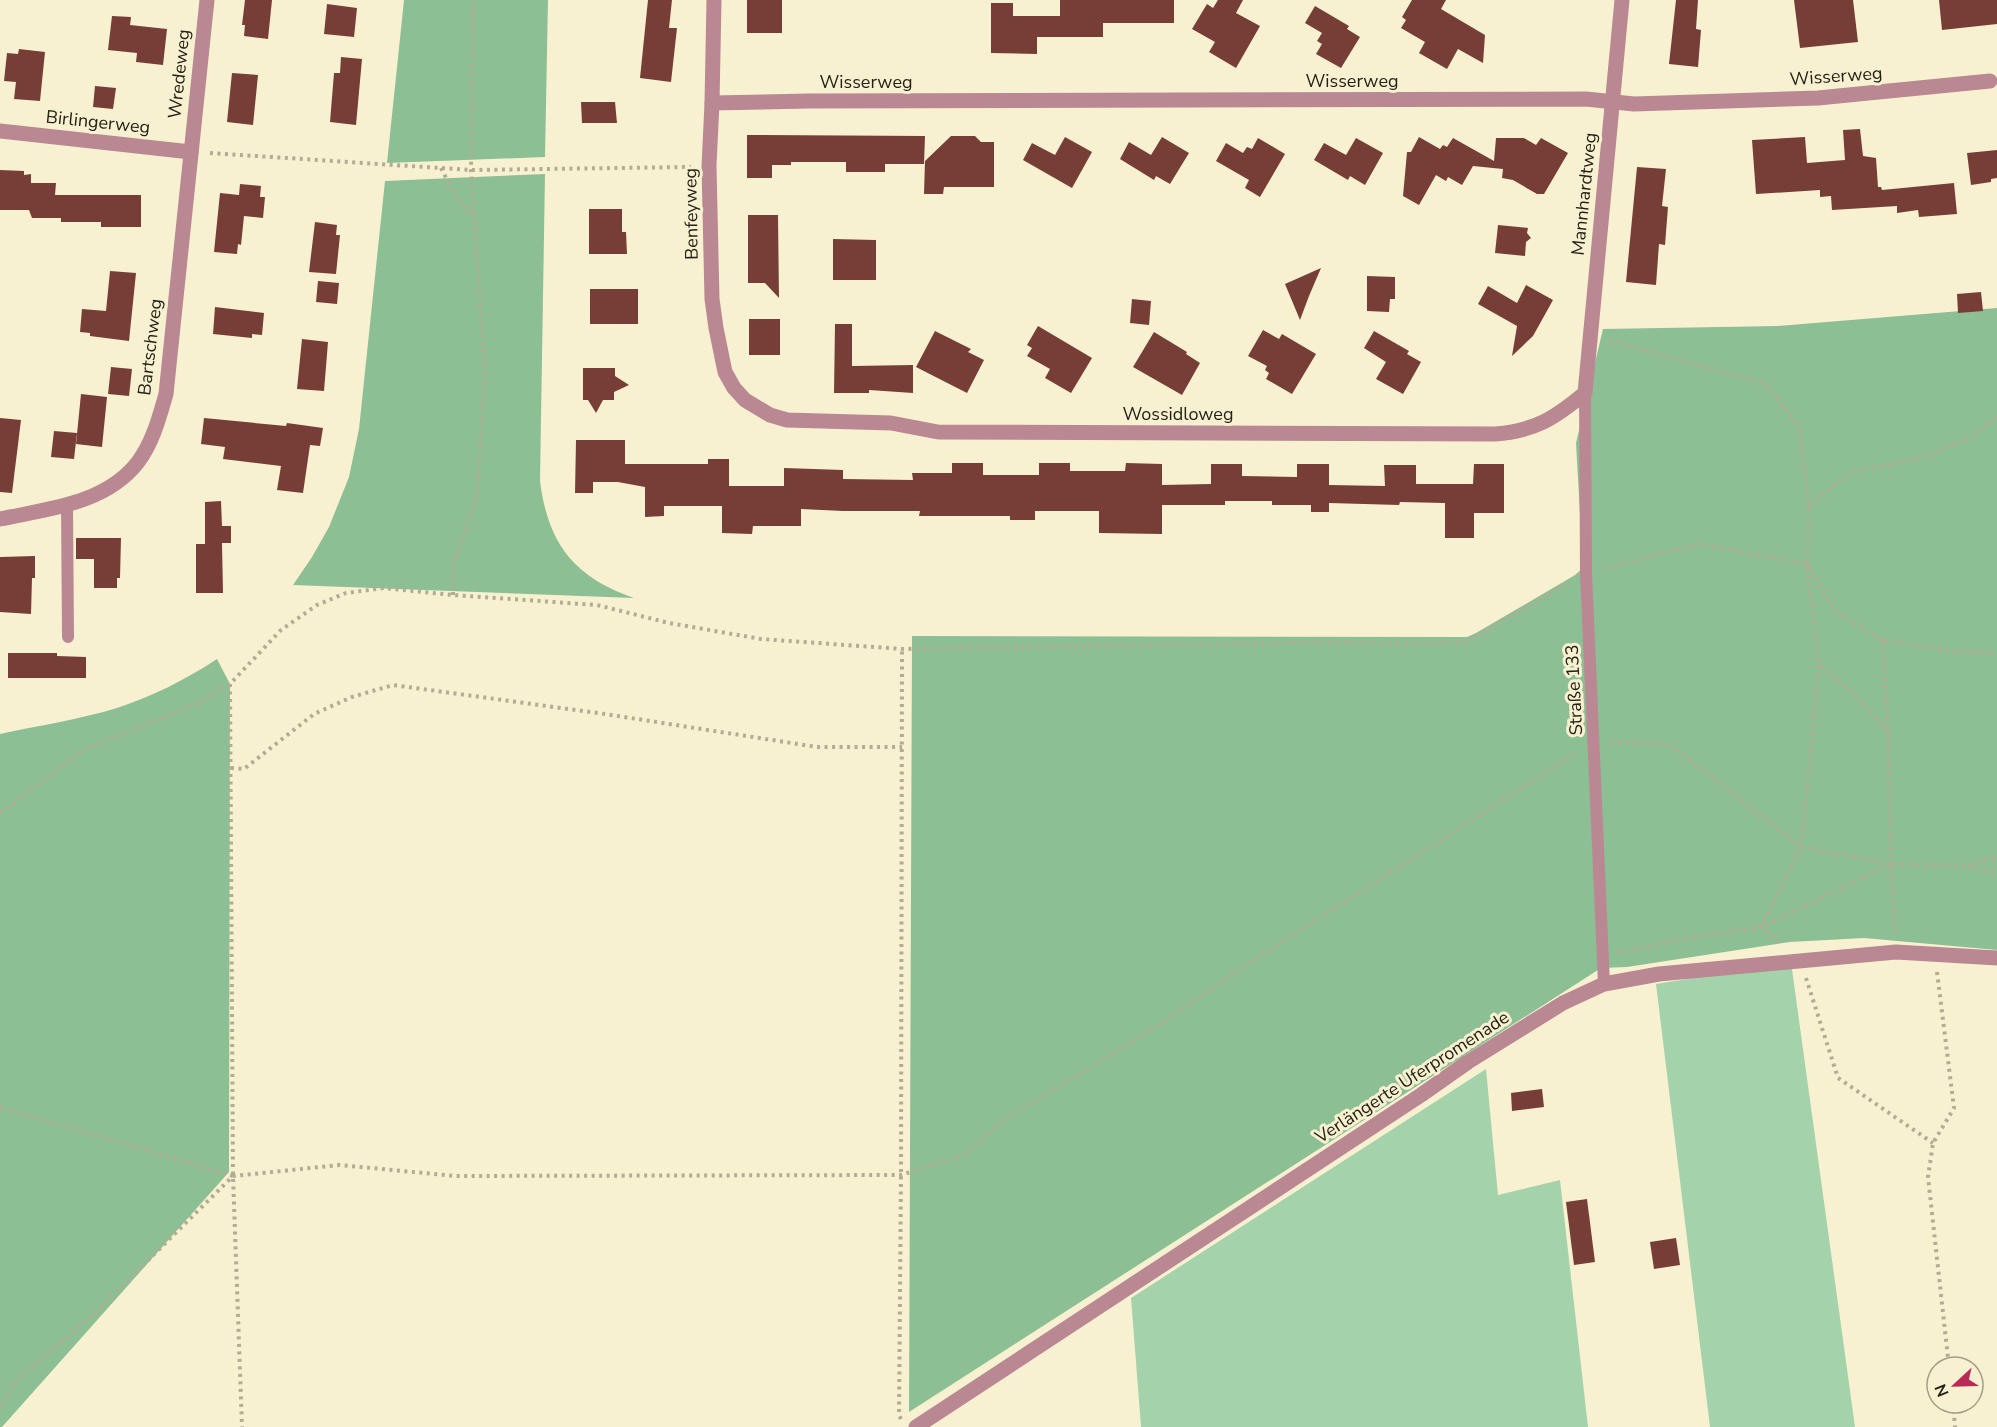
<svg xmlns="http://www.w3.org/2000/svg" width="1997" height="1427" viewBox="0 0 1997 1427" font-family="'Nunito Sans',sans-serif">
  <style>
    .green { fill: #a4d3ab }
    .forest { fill: #8dbf95 }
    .building { fill: #763e36 }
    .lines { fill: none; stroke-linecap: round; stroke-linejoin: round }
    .path { stroke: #b1ac93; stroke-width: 4; stroke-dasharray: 3 4.5; stroke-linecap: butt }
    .service { stroke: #ba8892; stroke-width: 12 }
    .minor { stroke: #ba8892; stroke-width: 15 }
    .labels { text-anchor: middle; stroke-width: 6; stroke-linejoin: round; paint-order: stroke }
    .street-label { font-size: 18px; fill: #242216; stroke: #f8f1d1 }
  </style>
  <rect width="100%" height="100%" fill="#f8f1d1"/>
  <!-- green -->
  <g class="green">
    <path d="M 1791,962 L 1855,1427 L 1710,1427 L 1656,984 Z"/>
    <path d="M 1486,1069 L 1498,1195 L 1560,1180 L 1588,1427 L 1141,1427 L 1131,1298 Z"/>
  </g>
  <!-- forest -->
  <g class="forest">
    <path d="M 404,0 L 548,0 L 545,157 L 387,163 Z"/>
    <path d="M 545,174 L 540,481 C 548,544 574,577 634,598 L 293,585 L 312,557 L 329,527 L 349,477 L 359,429 L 385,181 Z"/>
    <path d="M 1997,308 L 1997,950 L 1864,938 L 1790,942 L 1627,967 L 1601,968 L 909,1412 L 912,636 L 1467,637 L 1476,633 L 1575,575 L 1583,568 L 1576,443 L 1603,329 L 1778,326 Z"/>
    <path d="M 217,659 L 230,684 L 229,1172 L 2,1427 L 0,1427 L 0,734 C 37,726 81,719 117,708 C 153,696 185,680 217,659 Z"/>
  </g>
  <!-- building -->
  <g class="building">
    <path d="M 245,0 L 272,0 L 268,39 L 244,36 L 245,25 L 242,25 Z"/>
    <path d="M 648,0 L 672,0 L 669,28 L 677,28 L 671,82 L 640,78 Z"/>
    <rect x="747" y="0" width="35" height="33"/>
    <path d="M 1060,0 L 1174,0 L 1174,23 L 1103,23 L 1103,37 L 1037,37 L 1037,54 L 991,53 L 991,3 L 1013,3 L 1013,16 L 1060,16 Z"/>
    <path d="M 1218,0 L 1243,0 L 1236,13 L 1260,26 L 1236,68 L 1209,52 L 1215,42 L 1192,29 L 1207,4 L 1213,8 Z"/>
    <path d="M 1412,0 L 1446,0 L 1441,9 L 1485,35 L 1483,63 L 1458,49 L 1447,69 L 1419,53 L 1425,42 L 1401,28 L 1406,20 L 1402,17 Z"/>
    <path d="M 1676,0 L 1698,0 L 1696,29 L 1701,30 L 1698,67 L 1669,64 Z"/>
    <path d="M 1794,0 L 1853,0 L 1858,42 L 1800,48 Z"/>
    <path d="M 1939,0 L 1997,0 L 1997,24 L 1942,30 Z"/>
    <path d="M 327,4 L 357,8 L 354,37 L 324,34 Z"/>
    <path d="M 1315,6 L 1349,26 L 1347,29 L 1360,37 L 1341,68 L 1316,54 L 1322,44 L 1317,41 L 1322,33 L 1305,23 Z"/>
    <path d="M 112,16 L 131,17 L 130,25 L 167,29 L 163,65 L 136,62 L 137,53 L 108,50 Z"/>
    <path d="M 19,49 L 45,52 L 40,101 L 14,99 L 16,82 L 4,81 L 7,53 L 18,54 Z"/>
    <path d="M 341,57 L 362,59 L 356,125 L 330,122 L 334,73 L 340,73 Z"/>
    <path d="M 232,73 L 258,75 L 253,125 L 227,122 Z"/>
    <path d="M 95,86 L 116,88 L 113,109 L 93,107 Z"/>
    <path d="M 581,102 L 615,102 L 617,123 L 582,123 Z"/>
    <path d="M 1860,129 L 1863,156 L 1876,158 L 1878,187 L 1881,187 L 1882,190 L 1954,183 L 1957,214 L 1919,217 L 1918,210 L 1897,213 L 1897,206 L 1832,210 L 1831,196 L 1820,197 L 1820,190 L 1756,194 L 1752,140 L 1805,137 L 1807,163 L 1845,160 L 1843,130 Z"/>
    <path d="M 747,135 L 925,136 L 924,164 L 885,164 L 885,172 L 846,172 L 846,162 L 791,162 L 791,165 L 772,165 L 772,178 L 747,178 Z"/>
    <path d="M 951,136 L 975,136 L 981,142 L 994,142 L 994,187 L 944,187 L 943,194 L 924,194 L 925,161 Z"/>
    <path d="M 1065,137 L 1092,152 L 1072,188 L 1023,160 L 1032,143 L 1055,155 Z"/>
    <path d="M 1162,137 L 1189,153 L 1170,184 L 1156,176 L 1154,180 L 1120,159 L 1129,142 L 1151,155 Z"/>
    <path d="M 1419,137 L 1440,149 L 1443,145 L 1447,147 L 1453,138 L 1494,161 L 1496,138 L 1524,138 L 1536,145 L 1541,138 L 1568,153 L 1544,194 L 1537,194 L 1513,180 L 1502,178 L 1503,169 L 1473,166 L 1462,185 L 1448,177 L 1446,181 L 1436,175 L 1419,205 L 1403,196 L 1407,152 L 1411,152 Z"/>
    <path d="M 1258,138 L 1285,154 L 1260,197 L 1245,188 L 1249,180 L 1216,161 L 1226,143 L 1243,153 L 1247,147 L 1252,149 Z"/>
    <path d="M 1356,138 L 1383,153 L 1365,185 L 1350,176 L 1348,180 L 1314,160 L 1324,143 L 1346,155 Z"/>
    <path d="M 1997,150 L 1997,178 L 1991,179 L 1991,182 L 1971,185 L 1967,153 Z"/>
    <path d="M 1637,167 L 1666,169 L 1662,206 L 1668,207 L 1665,245 L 1659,244 L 1656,285 L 1626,282 Z"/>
    <path d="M 0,170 L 24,171 L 24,175 L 31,174 L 31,183 L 56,183 L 55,195 L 141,195 L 141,227 L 101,227 L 101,222 L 61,222 L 61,218 L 32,218 L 29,210 L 0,210 Z"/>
    <path d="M 240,184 L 261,186 L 260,197 L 265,197 L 263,218 L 244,216 L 241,245 L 238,244 L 237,254 L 214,252 L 220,193 L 239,195 Z"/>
    <path d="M 589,209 L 622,209 L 622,232 L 626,232 L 627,254 L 589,254 Z"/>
    <path d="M 748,215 L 778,215 L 779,298 L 765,283 L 748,283 Z"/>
    <path d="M 315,222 L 337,225 L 336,235 L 340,235 L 336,274 L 309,272 Z"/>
    <path d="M 1498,225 L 1528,228 L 1527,233 L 1531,238 L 1526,242 L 1525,256 L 1495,253 Z"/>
    <path d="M 833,239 L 876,240 L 876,280 L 833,280 Z"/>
    <path d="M 1321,268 L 1309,296 L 1300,320 L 1285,284 Z"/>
    <path d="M 110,271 L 136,273 L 129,341 L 90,336 L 90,333 L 80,332 L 82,309 L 106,311 Z"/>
    <path d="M 1367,276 L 1395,277 L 1395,299 L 1390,299 L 1389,312 L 1367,311 Z"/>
    <path d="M 318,281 L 339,283 L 337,304 L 316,302 Z"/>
    <path d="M 1526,285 L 1553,300 L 1533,336 L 1512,356 L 1517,326 L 1478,304 L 1488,286 L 1517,303 Z"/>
    <rect x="590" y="289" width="48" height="35"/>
    <path d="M 1981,292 L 1983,311 L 1958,313 L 1957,294 Z"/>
    <path d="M 1132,299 L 1151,301 L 1149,325 L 1130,323 Z"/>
    <path d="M 215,307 L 264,313 L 262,335 L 252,334 L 252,338 L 213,334 Z"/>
    <rect x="749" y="319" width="31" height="36"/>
    <path d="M 835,324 L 852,324 L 852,366 L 913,365 L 913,393 L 869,390 L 869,393 L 834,393 Z"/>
    <path d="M 1038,326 L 1092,358 L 1071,393 L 1045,378 L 1050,369 L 1027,356 L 1032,348 L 1027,345 Z"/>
    <path d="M 1263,330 L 1279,339 L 1282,334 L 1316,354 L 1292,394 L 1266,379 L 1269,373 L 1265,370 L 1267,366 L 1248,356 Z"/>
    <path d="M 935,331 L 971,349 L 968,352 L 984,360 L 967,393 L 916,367 Z"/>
    <path d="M 1374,331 L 1409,351 L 1407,354 L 1421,362 L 1403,394 L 1376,379 L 1386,362 L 1364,348 Z"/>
    <path d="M 1154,332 L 1187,352 L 1186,354 L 1200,363 L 1182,395 L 1133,367 Z"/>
    <path d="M 302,339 L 328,342 L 324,391 L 297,389 Z"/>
    <path d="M 111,367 L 132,369 L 129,396 L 108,394 Z"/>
    <path d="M 583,368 L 615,368 L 615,376 L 629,385 L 614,392 L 614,400 L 603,400 L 596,413 L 588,400 L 583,400 Z"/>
    <path d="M 81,394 L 107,397 L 102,447 L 76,444 Z"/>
    <path d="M 0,418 L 21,420 L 12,493 L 0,492 Z"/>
    <path d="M 204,418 L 286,426 L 287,423 L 323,428 L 320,446 L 310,445 L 303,493 L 277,490 L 281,466 L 223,459 L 225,447 L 201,444 Z"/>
    <path d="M 54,431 L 77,433 L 74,459 L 51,457 Z"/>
    <path d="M 576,440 L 625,440 L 625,464 L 708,464 L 708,459 L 729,459 L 729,486 L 784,486 L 784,468 L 843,470 L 843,479 L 913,480 L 912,473 L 952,473 L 952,463 L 983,463 L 983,475 L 1039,475 L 1039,463 L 1070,463 L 1070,471 L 1125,471 L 1126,463 L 1162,464 L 1162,485 L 1211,484 L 1211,464 L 1242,464 L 1242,476 L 1297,477 L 1297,464 L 1329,464 L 1329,485 L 1385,486 L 1384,465 L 1416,465 L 1416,484 L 1473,484 L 1474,464 L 1504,464 L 1504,513 L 1474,513 L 1474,538 L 1445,538 L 1445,503 L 1400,502 L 1399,505 L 1329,503 L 1329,512 L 1311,512 L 1311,505 L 1272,505 L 1272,501 L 1225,501 L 1225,505 L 1162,505 L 1162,534 L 1099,533 L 1099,511 L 1035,511 L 1035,520 L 1010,520 L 1010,516 L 919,516 L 920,511 L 843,511 L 801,509 L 801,526 L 753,526 L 752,534 L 722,533 L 722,506 L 664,506 L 664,516 L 645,517 L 645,487 L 618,482 L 593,482 L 593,493 L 575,493 Z"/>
    <path d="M 221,501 L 222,526 L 231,526 L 231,543 L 222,543 L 223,593 L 196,593 L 196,544 L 205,544 L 205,502 Z"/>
    <path d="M 76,538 L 121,538 L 120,578 L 117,578 L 117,588 L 94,588 L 94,559 L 76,559 Z"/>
    <path d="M 35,556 L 35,578 L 32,578 L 31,614 L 0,612 L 0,557 Z"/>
    <path d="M 8,653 L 57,653 L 57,656 L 86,657 L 86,678 L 8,678 Z"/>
    <path d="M 1542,1089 L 1544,1107 L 1512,1111 L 1511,1093 Z"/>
    <path d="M 1587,1199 L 1595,1262 L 1574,1265 L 1566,1202 Z"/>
    <path d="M 1676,1238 L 1680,1265 L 1654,1269 L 1650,1242 Z"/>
  </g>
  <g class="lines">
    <!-- path -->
    <g class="path">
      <path d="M 210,153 L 471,170 L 691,167"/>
      <path d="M 441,168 L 457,199 L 473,215"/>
      <path d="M 1608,340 L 1766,384 L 1799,427 L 1809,506 L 1807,564 L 1819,666 L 1801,847 L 1761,927 L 1782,944"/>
      <path d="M 1810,506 L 1850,472 L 1899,463 L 1930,455 L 1974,435 L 1997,417"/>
      <path d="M 1603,569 L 1699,544 L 1807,564 L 1836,612 L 1883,640 L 1958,652 L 1997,653"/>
      <path d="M 453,595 L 453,565 L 477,495 L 485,375 L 471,170 L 473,0"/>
      <path d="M 1883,640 L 1888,732"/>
      <path d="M 1820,666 L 1852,692 L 1888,732 L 1891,864 L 1895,936"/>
      <path d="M 230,684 L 233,1176 L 242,1427"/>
      <path d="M 1610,742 L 1671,745 L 1801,847 L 1891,864"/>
      <path d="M 231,768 L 244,769 L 314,714 L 352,697 L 393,685 L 605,714 L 817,747 L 902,747"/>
      <path d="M 0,813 L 85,749 L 196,704 L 230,684 L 281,630 L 317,605 L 346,593 L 384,588 L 453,595 L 597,605 L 669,623 L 761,639 L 902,649 L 1346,642 L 1404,644 L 1466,642 L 1569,583"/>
      <path d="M 1969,865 L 1997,857"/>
      <path d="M 1618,953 L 1675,940 L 1761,927 L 1891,864 L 1966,866 L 1997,873"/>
      <path d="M 1937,972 L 1954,1108 L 1933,1143 L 1928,1177 L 1949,1367"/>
      <path d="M 1806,978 L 1838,1078 L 1933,1143"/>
      <path d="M 0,1107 L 233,1176"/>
      <path d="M 1953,1403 L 1955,1427"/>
      <path d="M 0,1408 L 17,1379 L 92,1316 L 233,1176 L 340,1165 L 455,1176 L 901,1175 L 963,1155 L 1008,1117 L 1145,1034 L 1246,965 L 1576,753"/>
      <path d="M 901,1419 L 899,1415 L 901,1175 L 902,649"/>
    </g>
    <!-- service -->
    <g class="service">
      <path d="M 1585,393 L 1586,573 L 1604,984"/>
      <path d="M 67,505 L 68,637"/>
    </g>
    <!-- minor -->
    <g class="minor">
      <path d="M 714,0 L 712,103 L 709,166 L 712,299 L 716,328 L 725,372 L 734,388 L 745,400 L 770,415 L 787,420 L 891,423 L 938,432 L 1495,434 C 1535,431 1555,418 1585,393 L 1622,0"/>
      <path d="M 712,103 L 809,101 L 1586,99 L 1634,104 L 1818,98 L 1990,81"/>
      <path d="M 0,131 L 191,152"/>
      <path d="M 0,519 C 47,509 106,504 138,462 C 153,442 159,418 166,394 L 207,0"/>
      <path d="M 916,1427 L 1421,1095 L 1468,1062 L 1563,1003 L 1604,984 L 1659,974 L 1896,952 L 1997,958"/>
    </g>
  </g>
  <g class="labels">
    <!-- street labels -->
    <g class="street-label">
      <text transform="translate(179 74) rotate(-84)" y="6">Wredeweg</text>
      <text transform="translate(1836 76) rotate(-4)" y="6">Wisserweg</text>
      <text x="1352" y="87">Wisserweg</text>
      <text x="866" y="88">Wisserweg</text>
      <text transform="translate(98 122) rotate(6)" y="6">Birlingerweg</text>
      <text transform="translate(1584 194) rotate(-84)" y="6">Mannhardtweg</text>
      <text transform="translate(691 214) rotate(-91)" y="6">Benfeyweg</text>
      <text transform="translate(150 347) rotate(-83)" y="6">Bartschweg</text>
      <text x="1178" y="420">Wossidloweg</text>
      <text transform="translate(1574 690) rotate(-93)" y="6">Straße 133</text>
      <text transform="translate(1412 1077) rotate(-33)" y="6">Verlängerte Uferpromenade</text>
    </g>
  </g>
  <!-- north arrow -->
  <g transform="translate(1955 1385) rotate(248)"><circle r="28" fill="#f8f1d1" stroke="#a39e86" stroke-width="1.5"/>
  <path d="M0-4.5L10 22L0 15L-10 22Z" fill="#b92a58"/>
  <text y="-9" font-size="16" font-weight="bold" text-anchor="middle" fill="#242216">N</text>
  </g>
</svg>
